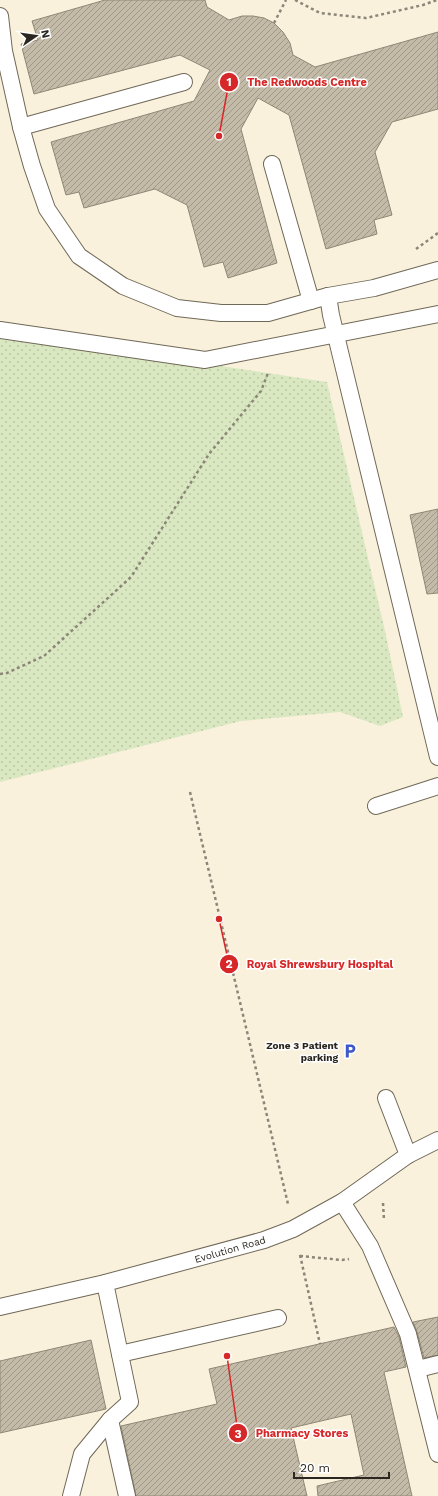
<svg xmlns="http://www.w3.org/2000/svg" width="438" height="1496" viewBox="0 0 438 1496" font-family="'Work Sans',sans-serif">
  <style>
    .grass { fill: url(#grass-dots) }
    .building { fill: url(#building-hatch); stroke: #8f8775 }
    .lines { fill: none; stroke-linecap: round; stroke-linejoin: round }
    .service-casing { stroke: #706857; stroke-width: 18 }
    .path { stroke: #8c8679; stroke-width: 2.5; stroke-dasharray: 3 3; stroke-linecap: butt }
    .service { stroke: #fff; stroke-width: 16 }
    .labels { text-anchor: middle; stroke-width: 3; stroke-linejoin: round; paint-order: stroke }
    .poi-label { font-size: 10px; font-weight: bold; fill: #2b2720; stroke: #fff; text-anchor: end }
    .street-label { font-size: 10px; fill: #2b2720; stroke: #fff }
    .leader { fill: none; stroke: #d62828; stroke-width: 1.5 }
    .callout-dot { fill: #d62828; stroke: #fff; stroke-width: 1.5 }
    .mark-label { font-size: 12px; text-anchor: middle; font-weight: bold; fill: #fff }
    .callout-label { font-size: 11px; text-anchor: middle; font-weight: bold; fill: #d62828; stroke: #fff; stroke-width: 3; stroke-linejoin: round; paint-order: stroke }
  </style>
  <defs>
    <pattern id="grass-dots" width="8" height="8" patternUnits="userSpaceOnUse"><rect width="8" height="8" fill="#dae8c1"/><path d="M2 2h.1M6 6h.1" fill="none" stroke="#bbc7a6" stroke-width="1.8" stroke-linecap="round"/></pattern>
    <pattern id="building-hatch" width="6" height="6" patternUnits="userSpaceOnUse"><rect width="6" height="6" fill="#c3bba7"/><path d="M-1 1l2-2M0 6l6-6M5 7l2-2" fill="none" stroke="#9f9888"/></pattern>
  </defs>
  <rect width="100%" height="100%" fill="#faf1dd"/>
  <!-- grass -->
  <path class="grass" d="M 0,333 L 327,382 L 385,631 L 403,717 L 380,726 L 340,712 L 241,721 L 0,782 Z"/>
  <!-- building -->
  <g class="building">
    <path d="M 105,0 L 205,0 L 207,7 L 229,20 L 242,16 L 253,16 L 264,18 L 274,23 L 283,32 L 290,43 L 293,55 L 315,67 L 438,32 L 438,109 L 392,122 L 375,152 L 392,215 L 374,220 L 377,234 L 326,249 L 289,115 L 258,98 L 241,129 L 277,263 L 228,278 L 223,262 L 204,267 L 187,205 L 155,189 L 84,208 L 79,192 L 66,195 L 51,142 L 194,101 L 210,70 L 180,55 L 34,94 L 21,44 L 38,40 L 32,21 Z"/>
    <path d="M 438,509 L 438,593 L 427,594 L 410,515 Z"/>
    <path d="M 438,1317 L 438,1355 L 424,1358 L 417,1332 L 413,1322 Z"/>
    <path d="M 394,1327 L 399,1337 L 406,1367 L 384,1372 L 412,1496 L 318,1496 L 317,1486 L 364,1475 L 351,1414 L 291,1428 L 307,1496 L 136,1496 L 121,1426 L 217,1404 L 209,1369 Z"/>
    <path d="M 91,1340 L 106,1409 L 0,1433 L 0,1361 Z"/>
  </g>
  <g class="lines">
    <!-- service casing -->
    <g class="service-casing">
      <g id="service">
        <path d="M 0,16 L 4,51 L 21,127 L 32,166 L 47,209 L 79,256 L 123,286 L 177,308 L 221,313 L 268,313 L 328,296 L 374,288 L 438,270"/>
        <path d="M 21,127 L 184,82"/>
        <path d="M 272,164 L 311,301"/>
        <path d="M 328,296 L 331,315 L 438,757"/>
        <path d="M 0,330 L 205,360 L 438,314"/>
        <path d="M 376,806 L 438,786"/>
        <path d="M 386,1098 L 408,1155"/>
        <path d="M 342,1202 L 370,1246 L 408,1334 L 438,1454"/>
        <path d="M 0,1307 L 105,1283 L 264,1240 L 293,1229 L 342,1202 L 408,1155 L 438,1140"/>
        <path d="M 120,1354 L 278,1318"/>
        <path d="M 418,1369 L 438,1364"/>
        <path d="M 110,1420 L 127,1496"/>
        <path d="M 71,1496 L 82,1454 L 110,1420 L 130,1402 L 105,1283"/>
      </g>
    </g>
    <!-- path -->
    <g class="path">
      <path d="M 295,0 L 320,13 L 366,18 L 423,5 L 437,0"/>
      <path d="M 274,23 L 286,0"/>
      <path d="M 416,249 L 438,233"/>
      <path d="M 0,674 L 7,673 L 44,656 L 131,577 L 209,454 L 261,391 L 268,373"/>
      <path d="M 190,792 L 288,1204"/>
      <path d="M 383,1203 L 384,1220"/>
      <path d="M 300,1255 L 320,1344"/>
      <path d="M 300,1256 L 342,1260 L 349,1259"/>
    </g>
    <!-- service -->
    <use href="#service" class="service"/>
  </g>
  <!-- icons -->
  <defs>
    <g id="parking-bare" transform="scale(1.2)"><path d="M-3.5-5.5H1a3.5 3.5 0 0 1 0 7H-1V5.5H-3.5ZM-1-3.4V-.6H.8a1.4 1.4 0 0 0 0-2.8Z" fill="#3d58ca" stroke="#fff" stroke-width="2.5" paint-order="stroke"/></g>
  </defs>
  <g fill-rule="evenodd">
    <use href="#parking-bare" x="350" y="1051"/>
  </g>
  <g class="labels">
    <!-- poi labels -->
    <g class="poi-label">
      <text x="338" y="1049">Zone 3 Patient<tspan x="338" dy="12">parking</tspan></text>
    </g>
    <!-- street labels -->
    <g class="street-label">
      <text transform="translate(230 1249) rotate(-16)" y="4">Evolution Road</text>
    </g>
  </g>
  <!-- callouts -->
  <path class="leader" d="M219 136L229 82M219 919L229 964M227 1356L238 1433"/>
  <g class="callout-dot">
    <circle cx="219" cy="136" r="4"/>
    <circle cx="219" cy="919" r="4"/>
    <circle cx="227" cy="1356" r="4"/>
    <circle cx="229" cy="82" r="10"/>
    <circle cx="229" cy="964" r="10"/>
    <circle cx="238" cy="1433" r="10"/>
  </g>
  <g class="mark-label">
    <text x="229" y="86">1</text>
    <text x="229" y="968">2</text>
    <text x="238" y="1438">3</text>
  </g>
  <g class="callout-label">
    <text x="307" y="86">The Redwoods Centre</text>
    <text x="320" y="968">Royal Shrewsbury Hospital</text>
    <text x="302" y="1437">Pharmacy Stores</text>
  </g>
  <!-- north arrow -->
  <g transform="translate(36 36) rotate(77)" stroke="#ffffff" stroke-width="3" paint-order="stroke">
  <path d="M0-3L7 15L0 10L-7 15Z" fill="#2b2720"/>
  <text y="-6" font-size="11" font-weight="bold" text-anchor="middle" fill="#2b2720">N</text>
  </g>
  <!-- scale -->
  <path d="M294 1472v6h95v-6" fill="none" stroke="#2b2720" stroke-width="2"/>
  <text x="300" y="1472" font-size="12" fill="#2b2720" stroke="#ffffff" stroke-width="3" paint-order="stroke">20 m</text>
</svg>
